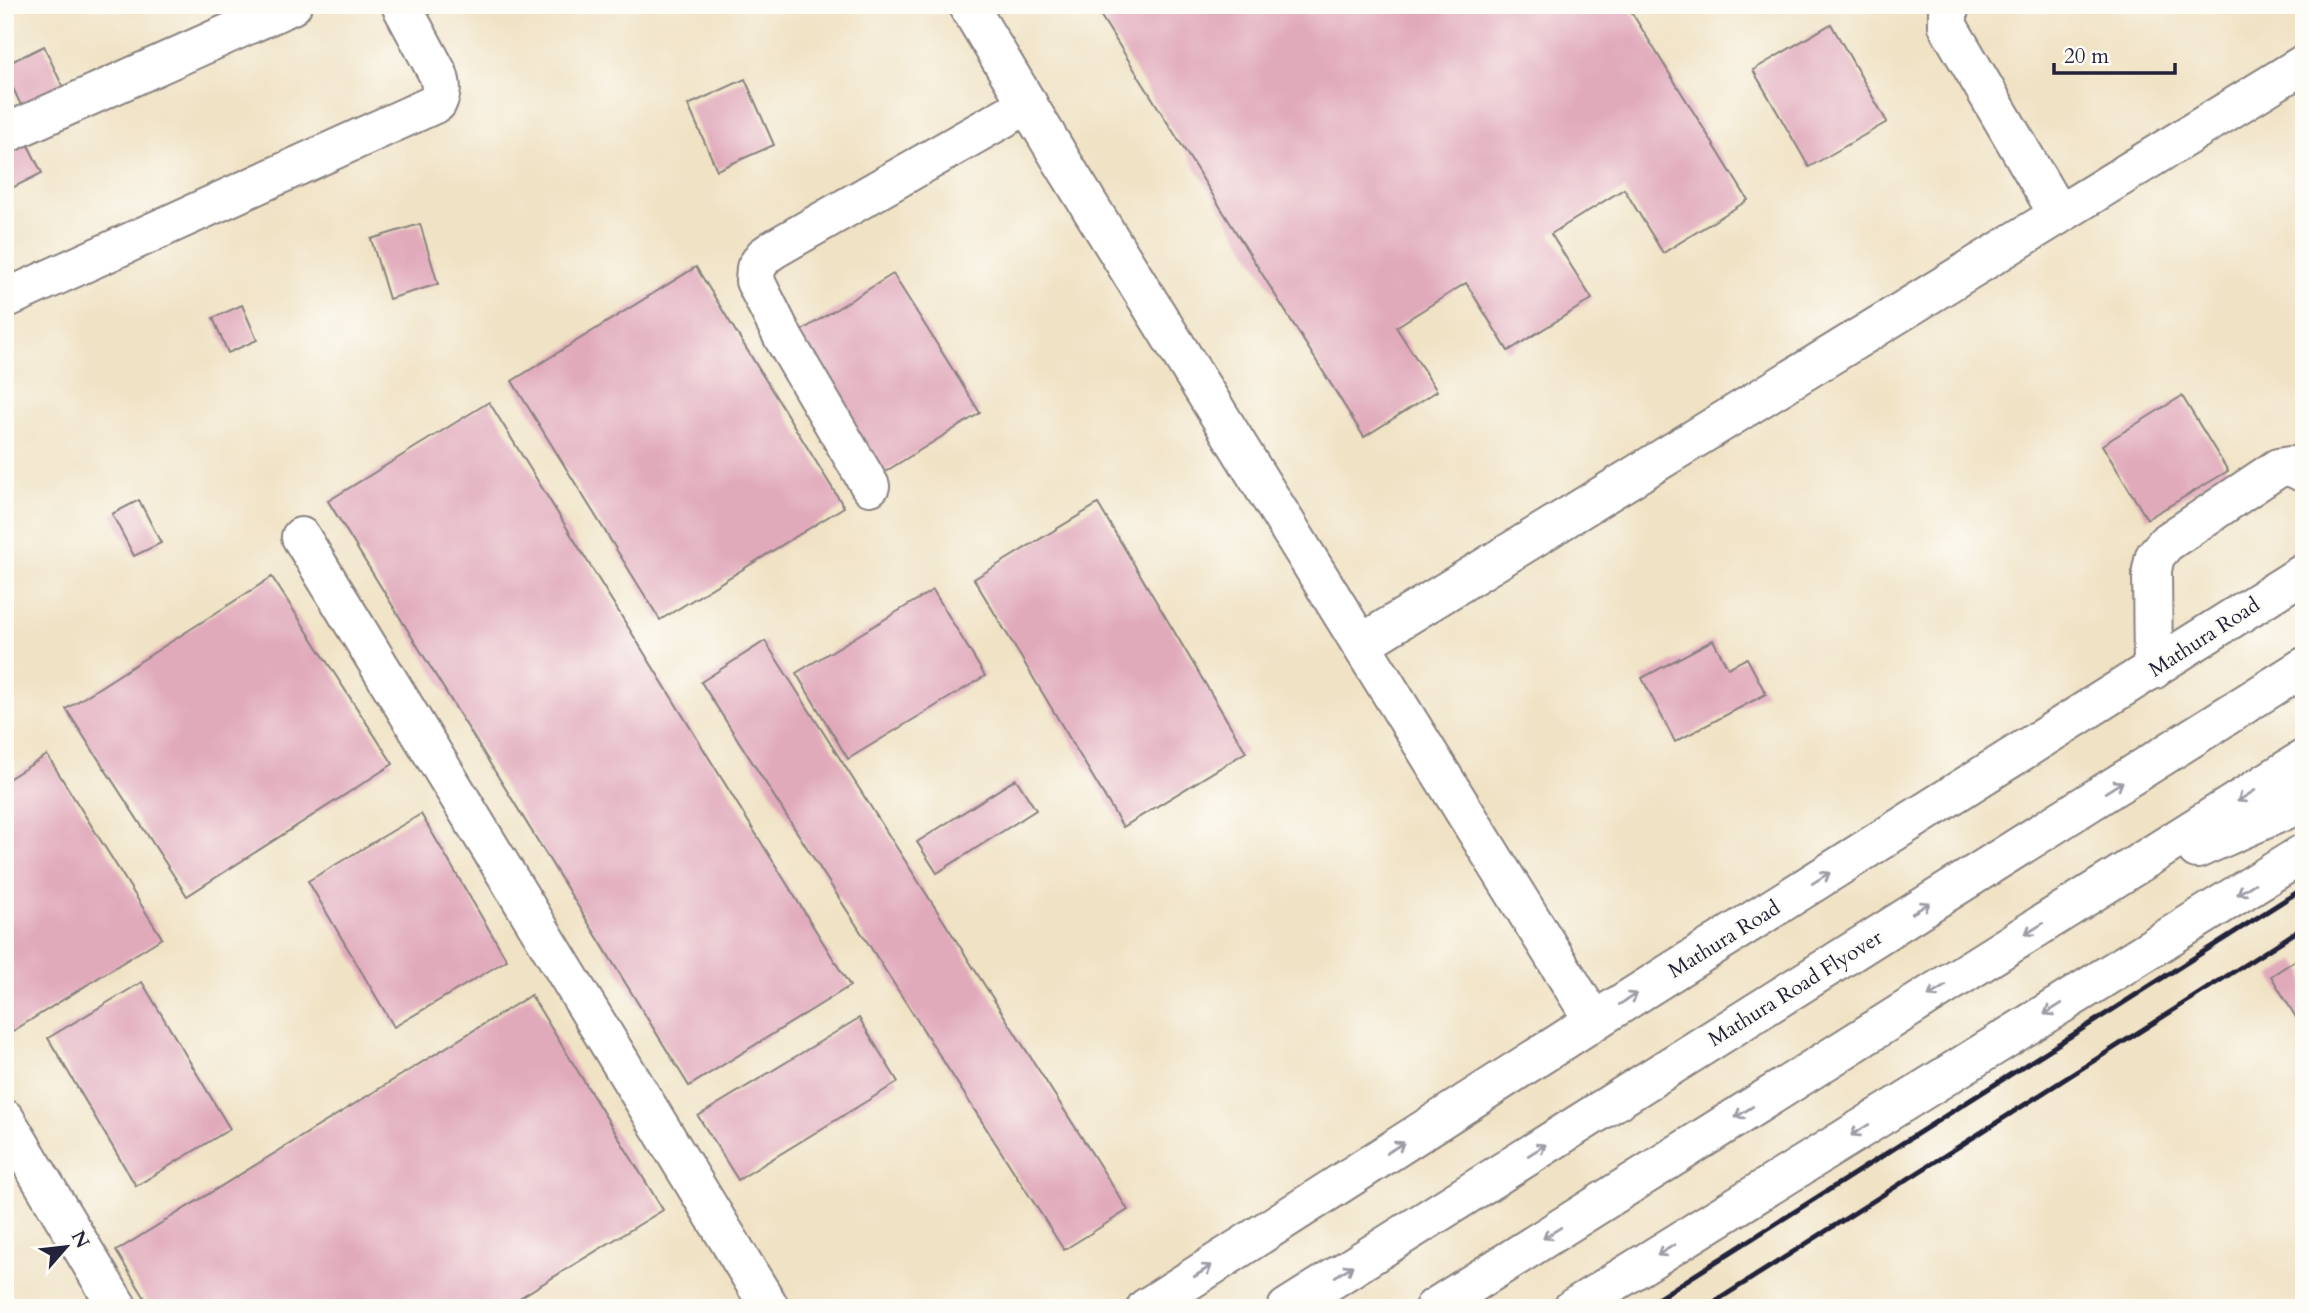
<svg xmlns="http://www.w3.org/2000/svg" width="2309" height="1313" viewBox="0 0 2309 1313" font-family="Cardo,serif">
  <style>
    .building { fill: #e1aabb }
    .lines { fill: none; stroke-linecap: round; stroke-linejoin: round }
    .minor-casing { stroke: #898280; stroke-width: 42 }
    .major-casing { stroke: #898280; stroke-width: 42 }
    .highway-casing { stroke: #898280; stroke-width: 42 }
    .minor { stroke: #fff; stroke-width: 38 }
    .major { stroke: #fff; stroke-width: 38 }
    .highway { stroke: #fff; stroke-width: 38 }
    .rail { stroke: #22223b; stroke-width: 5 }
    .oneway { stroke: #9c9ca7 }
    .labels { text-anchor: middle; stroke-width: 5; stroke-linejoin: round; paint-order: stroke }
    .street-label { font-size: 21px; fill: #22223b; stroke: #fdfcf7 }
  </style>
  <rect width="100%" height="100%" fill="#fdfcf7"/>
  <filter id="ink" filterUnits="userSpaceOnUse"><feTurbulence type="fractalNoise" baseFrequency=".0143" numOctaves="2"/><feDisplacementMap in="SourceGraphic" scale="14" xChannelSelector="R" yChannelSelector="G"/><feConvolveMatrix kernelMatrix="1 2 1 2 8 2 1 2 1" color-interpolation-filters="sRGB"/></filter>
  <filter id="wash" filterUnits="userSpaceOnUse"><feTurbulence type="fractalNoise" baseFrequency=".00686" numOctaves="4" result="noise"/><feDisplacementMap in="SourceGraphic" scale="28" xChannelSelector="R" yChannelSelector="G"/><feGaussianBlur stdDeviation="1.57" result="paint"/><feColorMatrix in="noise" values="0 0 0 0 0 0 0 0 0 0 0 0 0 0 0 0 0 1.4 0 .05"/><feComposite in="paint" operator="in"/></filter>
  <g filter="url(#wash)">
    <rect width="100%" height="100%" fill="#f0e2c4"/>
    <g id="blocks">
      <!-- building -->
      <g class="building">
        <path d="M 1094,5 L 1627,5 L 1748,200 L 1663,253 L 1624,189 L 1551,234 L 1592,299 L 1508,351 L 1466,283 L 1396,327 L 1437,391 L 1364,437 Z"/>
        <path d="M 1831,24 L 1887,122 L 1809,167 L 1753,70 Z"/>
        <path d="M 44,46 L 66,94 L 25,114 L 5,71 L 5,65 Z"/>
        <path d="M 745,79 L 774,145 L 717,170 L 688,105 Z"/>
        <path d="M 24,137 L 42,173 L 12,188 L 5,175 L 5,146 Z"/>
        <path d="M 420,224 L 438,284 L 389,299 L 371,239 Z"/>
        <path d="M 696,267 L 844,507 L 660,620 L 512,381 Z"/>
        <path d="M 893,274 L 980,413 L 875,478 L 788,339 Z"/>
        <path d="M 242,305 L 257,340 L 228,353 L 213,318 Z"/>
        <path d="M 2182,396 L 2228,471 L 2147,519 L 2102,445 Z"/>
        <path d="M 489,402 L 850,986 L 689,1086 L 328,501 Z"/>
        <path d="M 139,500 L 161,543 L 134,556 L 112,514 Z"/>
        <path d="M 1098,504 L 1246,752 L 1123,827 L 974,579 Z"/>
        <path d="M 272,577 L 393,764 L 187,896 L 66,709 Z"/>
        <path d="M 933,590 L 985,676 L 848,759 L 796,673 Z"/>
        <path d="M 1713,640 L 1728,668 L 1747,658 L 1766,694 L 1675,742 L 1642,678 Z"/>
        <path d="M 765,641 L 1128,1210 L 1064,1250 L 701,682 Z"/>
        <path d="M 47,755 L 162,938 L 5,1036 L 5,781 Z"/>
        <path d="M 1016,779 L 1036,810 L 937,873 L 917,842 Z"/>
        <path d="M 421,814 L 507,960 L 394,1027 L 308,881 Z"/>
        <path d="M 2296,960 L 2304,973 L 2304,1022 L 2300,1024 L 2271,976 Z"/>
        <path d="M 142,982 L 230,1129 L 136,1186 L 48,1038 Z"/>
        <path d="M 531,995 L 663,1210 L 503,1308 L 151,1308 L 116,1251 Z"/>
        <path d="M 859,1018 L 898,1082 L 738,1180 L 698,1116 Z"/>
      </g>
    </g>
  </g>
  <g filter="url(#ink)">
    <use href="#blocks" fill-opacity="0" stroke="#898280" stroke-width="2"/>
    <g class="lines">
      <!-- minor casing -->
      <g class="minor-casing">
        <g id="minor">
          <path d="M 968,5 L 1063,163 L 1594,1021"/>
          <path d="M 1948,5 L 1948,26 L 2058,214"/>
          <path d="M 5,134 L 292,5"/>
          <path d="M 5,299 L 437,103 C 442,92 442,86 438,74 L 401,5"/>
          <path d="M 870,486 L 784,339 L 755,281 L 756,268 L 764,256 L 774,249 L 1028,104"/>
          <path d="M 301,537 L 770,1308"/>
          <path d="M 1361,644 L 2304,64"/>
          <path d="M 2153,670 L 2152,570 L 2155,556 L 2166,543 L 2278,468 L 2290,466 L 2304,473"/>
          <path d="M 5,1119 L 118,1308"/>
        </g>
      </g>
      <!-- major casing -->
      <g class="major-casing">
        <g id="major">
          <path d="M 1146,1308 L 1594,1021 L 2304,573"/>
          <path d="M 1573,1308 L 2304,853"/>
        </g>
      </g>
      <!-- highway casing -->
      <g class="highway-casing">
        <g id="highway">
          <path d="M 2197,849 L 2304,802"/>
          <path d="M 1287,1308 L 2304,667"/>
          <path d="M 1434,1308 L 2304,759"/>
        </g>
      </g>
      <!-- minor -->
      <use href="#minor" class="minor"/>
      <!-- major -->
      <use href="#major" class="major"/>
      <!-- highway -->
      <use href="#highway" class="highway"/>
      <!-- rail -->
      <g class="rail">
        <path d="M 1643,1308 L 2304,888"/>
        <path d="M 1705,1308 L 2304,927"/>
      </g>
    </g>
    <!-- one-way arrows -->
    <defs><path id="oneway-shaft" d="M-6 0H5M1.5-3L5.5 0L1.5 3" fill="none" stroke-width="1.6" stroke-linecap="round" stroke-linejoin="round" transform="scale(1.75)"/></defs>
    <g class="oneway">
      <use href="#oneway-shaft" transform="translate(2114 787) rotate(-32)"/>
      <use href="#oneway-shaft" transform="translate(2246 796) rotate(148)"/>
      <use href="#oneway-shaft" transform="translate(1821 878) rotate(-32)"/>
      <use href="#oneway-shaft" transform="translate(2246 889) rotate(148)"/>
      <use href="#oneway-shaft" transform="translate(1921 908) rotate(-32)"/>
      <use href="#oneway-shaft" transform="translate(2034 929) rotate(148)"/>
      <use href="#oneway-shaft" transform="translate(1937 991) rotate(148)"/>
      <use href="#oneway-shaft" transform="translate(1628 999) rotate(-32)"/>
      <use href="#oneway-shaft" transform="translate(2053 1009) rotate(148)"/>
      <use href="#oneway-shaft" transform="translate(1744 1112) rotate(148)"/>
      <use href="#oneway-shaft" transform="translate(1860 1130) rotate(148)"/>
      <use href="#oneway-shaft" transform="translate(1395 1148) rotate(-33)"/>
      <use href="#oneway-shaft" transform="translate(1537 1150) rotate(-32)"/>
      <use href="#oneway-shaft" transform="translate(1552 1233) rotate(148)"/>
      <use href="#oneway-shaft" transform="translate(1666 1250) rotate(148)"/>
      <use href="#oneway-shaft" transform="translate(1203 1271) rotate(-33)"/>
      <use href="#oneway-shaft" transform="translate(1344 1271) rotate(-32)"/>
    </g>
  </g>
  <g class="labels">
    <!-- street labels -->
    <g class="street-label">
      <text transform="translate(2204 637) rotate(-33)" y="7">Mathura Road</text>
      <text transform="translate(1724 939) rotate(-32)" y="7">Mathura Road</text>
      <text transform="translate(1795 988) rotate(-32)" y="7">Mathura Road Flyover</text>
    </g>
  </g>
  <!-- margin -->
  <rect width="2309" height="1313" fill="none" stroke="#fdfcf7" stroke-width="28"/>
  <!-- north arrow -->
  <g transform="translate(66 1247) rotate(62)" stroke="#fdfcf7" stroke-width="5" paint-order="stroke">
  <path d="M0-5L12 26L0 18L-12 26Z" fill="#22223b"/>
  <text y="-10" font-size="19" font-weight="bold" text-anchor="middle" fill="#22223b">N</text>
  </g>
  <!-- scale -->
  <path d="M2054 63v10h121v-10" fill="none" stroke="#22223b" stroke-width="3.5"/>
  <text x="2064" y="63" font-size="21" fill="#22223b" stroke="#fdfcf7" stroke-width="5" paint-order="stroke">20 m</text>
</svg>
